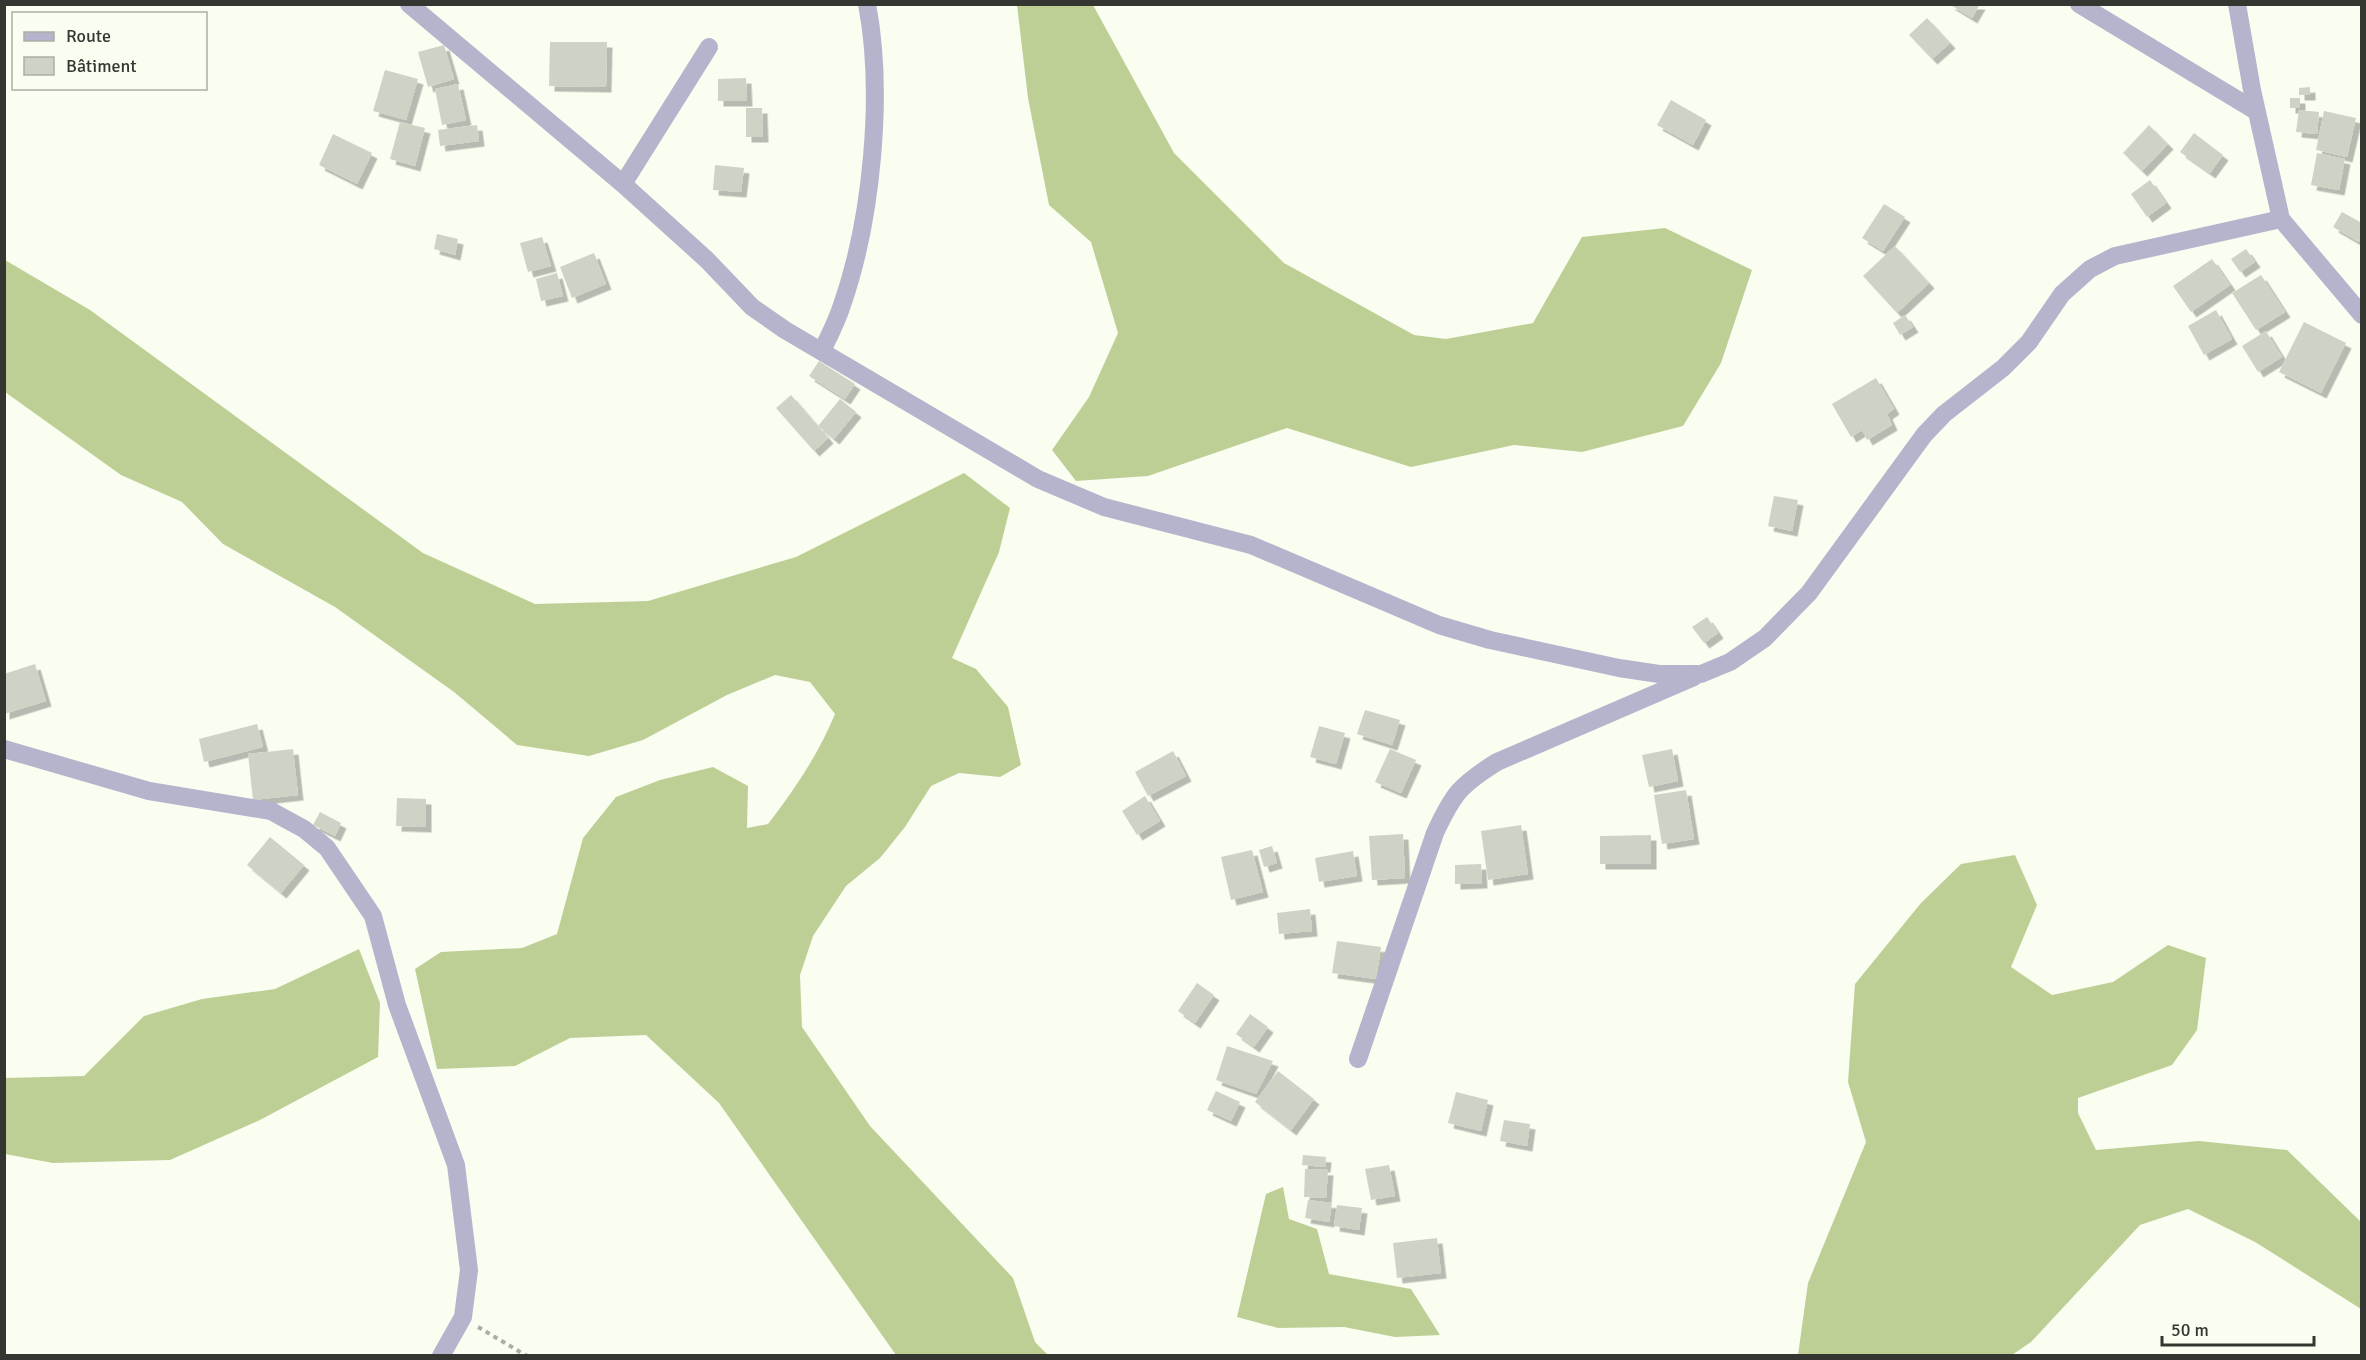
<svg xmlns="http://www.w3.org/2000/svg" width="2366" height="1360" viewBox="0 0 2366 1360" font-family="Signika,sans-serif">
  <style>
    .forest { fill: #becf96 }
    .building { fill: #cfd3c6; filter: url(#shadow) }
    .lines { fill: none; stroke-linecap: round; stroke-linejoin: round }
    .path { stroke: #aaaea4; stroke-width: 4; stroke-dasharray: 4.5 4.5; stroke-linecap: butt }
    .street { stroke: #b4b4cd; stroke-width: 18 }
  </style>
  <defs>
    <filter id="shadow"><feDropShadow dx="5.5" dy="5.5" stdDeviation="0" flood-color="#0004"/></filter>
  </defs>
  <rect width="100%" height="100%" fill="#f9fef1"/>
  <!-- forest -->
  <g class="forest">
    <path d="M 1017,5 L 1093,5 L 1174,153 L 1284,263 L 1414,335 L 1446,339 L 1533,323 L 1582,237 L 1665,228 L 1752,270 L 1721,363 L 1683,426 L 1582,452 L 1514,445 L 1411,467 L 1287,428 L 1148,476 L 1076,481 L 1052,450 L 1089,397 L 1118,333 L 1091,242 L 1049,205 L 1028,98 Z"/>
    <path d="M 5,260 L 90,310 L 423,553 L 535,604 L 648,601 L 796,557 L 964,473 L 1010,508 L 999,552 L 952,658 L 976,669 L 1008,707 L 1021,765 L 1000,777 L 959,773 L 931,786 L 905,827 L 880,858 L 846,886 L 813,936 L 800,975 L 802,1027 L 870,1126 L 1013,1278 L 1035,1342 L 1048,1355 L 896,1355 L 719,1103 L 646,1035 L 570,1038 L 515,1066 L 437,1069 L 415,969 L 441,952 L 522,948 L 557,934 L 583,838 L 616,797 L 660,780 L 713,767 L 748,786 L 747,828 L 768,824 C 795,789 818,755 835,714 L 810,682 L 775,675 L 727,695 L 643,740 L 589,756 L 517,745 L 454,692 L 335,607 L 223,544 L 182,502 L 121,475 L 5,392 Z"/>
    <path d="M 2015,855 L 2037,905 L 2011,967 L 2052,995 L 2113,982 L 2168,945 L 2206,958 L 2197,1030 L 2172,1065 L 2078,1098 L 2078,1113 L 2096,1150 L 2199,1141 L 2287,1150 L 2361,1222 L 2361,1309 L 2255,1242 L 2188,1209 L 2140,1225 L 2031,1342 L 2012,1355 L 1798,1355 L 1808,1283 L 1866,1142 L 1848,1082 L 1855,984 L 1921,903 L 1961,864 Z"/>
    <path d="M 359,949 L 380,1003 L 378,1057 L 260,1120 L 170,1160 L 53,1163 L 5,1154 L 5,1078 L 84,1076 L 144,1016 L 202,999 L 275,989 Z"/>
    <path d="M 1283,1187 L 1289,1219 L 1317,1229 L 1329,1274 L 1411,1289 L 1440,1335 L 1395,1337 L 1344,1327 L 1278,1328 L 1237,1317 L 1266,1194 Z"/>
  </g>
  <!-- building -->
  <g class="building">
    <path d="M 1949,4 L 1980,4 L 1972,18 Z"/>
    <path d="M 1927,18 L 1950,43 L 1932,59 L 1909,35 Z"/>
    <path d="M 550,42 L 607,42 L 606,87 L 549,86 Z"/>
    <path d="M 444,45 L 454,79 L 428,87 L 418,52 Z"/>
    <path d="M 385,70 L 418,79 L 406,120 L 373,111 Z"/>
    <path d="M 746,78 L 747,101 L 718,101 L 718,79 Z"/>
    <path d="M 458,84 L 466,120 L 442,125 L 435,89 Z"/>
    <path d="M 2310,87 L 2310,95 L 2299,95 L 2299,88 Z"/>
    <rect x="2290" y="98" width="10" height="10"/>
    <path d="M 1671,100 L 1706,120 L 1693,145 L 1657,125 Z"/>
    <path d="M 746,108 L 762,108 L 763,137 L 746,137 Z"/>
    <path d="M 2299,110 L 2319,112 L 2317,134 L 2296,132 Z"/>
    <path d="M 2324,111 L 2356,118 L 2347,157 L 2316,150 Z"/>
    <path d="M 400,122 L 425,128 L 415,166 L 390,159 Z"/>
    <path d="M 477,125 L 479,141 L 440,146 L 438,130 Z"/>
    <path d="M 2149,125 L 2168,144 L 2142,171 L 2123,153 Z"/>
    <path d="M 2194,133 L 2223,155 L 2210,173 L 2180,152 Z"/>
    <path d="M 333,134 L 372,153 L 357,184 L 319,165 Z"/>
    <path d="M 2317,153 L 2345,159 L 2339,190 L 2311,185 Z"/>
    <path d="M 715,165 L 744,168 L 741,192 L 713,190 Z"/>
    <path d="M 2150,180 L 2166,203 L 2147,217 L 2131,194 Z"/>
    <path d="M 1884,204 L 1905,217 L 1883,251 L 1862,238 Z"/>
    <path d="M 2342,212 L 2362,223 L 2362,238 L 2359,242 L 2333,227 Z"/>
    <path d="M 437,234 L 458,239 L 455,255 L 434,249 Z"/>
    <path d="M 542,237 L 551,266 L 528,272 L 520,243 Z"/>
    <path d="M 1895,246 L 1929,283 L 1897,313 L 1863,276 Z"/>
    <path d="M 2246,249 L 2255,262 L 2240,272 L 2231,259 Z"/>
    <path d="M 594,253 L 606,284 L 572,298 L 560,267 Z"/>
    <path d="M 2212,259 L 2230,285 L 2191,312 L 2173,286 Z"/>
    <path d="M 557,273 L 563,296 L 541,301 L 536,279 Z"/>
    <path d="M 2261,275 L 2285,312 L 2256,330 L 2232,293 Z"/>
    <path d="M 2216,310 L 2232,339 L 2204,355 L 2188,326 Z"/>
    <path d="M 1905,315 L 1913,327 L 1900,335 L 1893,323 Z"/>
    <path d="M 2304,322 L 2346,343 L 2321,393 L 2279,372 Z"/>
    <path d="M 2266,331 L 2282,357 L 2258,372 L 2242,346 Z"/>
    <path d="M 819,361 L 855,384 L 845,399 L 809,376 Z"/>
    <path d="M 1876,378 L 1894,409 L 1887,414 L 1892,425 L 1867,440 L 1862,430 L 1851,437 L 1832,404 Z"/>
    <path d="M 791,395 L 828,438 L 814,451 L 776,408 Z"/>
    <path d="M 840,399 L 856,412 L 834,439 L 818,426 Z"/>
    <path d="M 1774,496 L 1798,500 L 1792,531 L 1768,526 Z"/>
    <path d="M 1707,617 L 1718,633 L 1704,643 L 1692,627 Z"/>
    <path d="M 35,664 L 46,701 L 4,714 L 4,674 Z"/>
    <path d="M 1365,710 L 1400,720 L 1392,745 L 1357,734 Z"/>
    <path d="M 257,724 L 263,747 L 204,762 L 199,739 Z"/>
    <path d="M 1319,726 L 1345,733 L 1336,764 L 1310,757 Z"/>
    <path d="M 293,749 L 298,795 L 253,800 L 248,754 Z"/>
    <path d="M 1390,749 L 1416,760 L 1401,793 L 1375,782 Z"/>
    <path d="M 1672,749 L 1678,781 L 1649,787 L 1642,755 Z"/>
    <path d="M 1173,751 L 1186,776 L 1148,796 L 1135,772 Z"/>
    <path d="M 1686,790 L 1694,839 L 1662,844 L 1654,795 Z"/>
    <path d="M 1145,796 L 1160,821 L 1137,835 L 1122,811 Z"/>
    <path d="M 397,798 L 426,799 L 426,827 L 396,826 Z"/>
    <path d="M 320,812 L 341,823 L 335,836 L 313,825 Z"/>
    <path d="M 1521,825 L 1528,874 L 1488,880 L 1481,831 Z"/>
    <path d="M 1403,834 L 1405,878 L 1372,880 L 1369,836 Z"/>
    <path d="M 1651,835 L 1651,864 L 1600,864 L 1600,836 Z"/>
    <path d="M 270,837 L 304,865 L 281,893 L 247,865 Z"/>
    <path d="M 1272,846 L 1277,863 L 1264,867 L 1259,850 Z"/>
    <path d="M 1252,850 L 1263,892 L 1231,900 L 1221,857 Z"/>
    <path d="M 1353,851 L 1357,876 L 1319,882 L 1315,858 Z"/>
    <path d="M 1481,864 L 1482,883 L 1455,884 L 1455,865 Z"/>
    <path d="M 1310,909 L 1312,931 L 1279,934 L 1277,913 Z"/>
    <path d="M 1337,941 L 1381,947 L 1376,979 L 1332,973 Z"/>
    <path d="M 1197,983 L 1214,995 L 1195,1023 L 1178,1011 Z"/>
    <path d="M 1250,1014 L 1268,1027 L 1254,1047 L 1236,1034 Z"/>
    <path d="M 1227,1046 L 1273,1061 L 1256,1094 L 1216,1080 Z"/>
    <path d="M 1278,1071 L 1314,1099 L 1291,1130 L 1255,1102 Z"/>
    <path d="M 1216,1091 L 1240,1102 L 1231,1121 L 1207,1110 Z"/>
    <path d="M 1456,1092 L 1488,1100 L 1481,1131 L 1448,1123 Z"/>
    <path d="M 1504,1120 L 1530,1124 L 1527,1146 L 1500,1141 Z"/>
    <path d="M 1303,1155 L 1326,1157 L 1325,1167 L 1302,1165 Z"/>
    <path d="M 1389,1165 L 1395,1196 L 1371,1200 L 1365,1169 Z"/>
    <path d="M 1305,1169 L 1328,1170 L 1326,1198 L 1304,1197 Z"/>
    <path d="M 1308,1200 L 1332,1203 L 1329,1222 L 1305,1218 Z"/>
    <path d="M 1337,1205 L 1362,1208 L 1359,1230 L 1334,1226 Z"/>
    <path d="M 1437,1238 L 1441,1273 L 1397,1278 L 1393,1243 Z"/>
  </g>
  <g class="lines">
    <!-- path -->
    <path class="path" d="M 478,1327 L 527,1356"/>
    <!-- street -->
    <g class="street">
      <path d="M 409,4 L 623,184 L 707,260 L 752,307 L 785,330 L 1038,479 L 1104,507 L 1251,545 L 1439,625 L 1490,640 L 1619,668 L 1659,674 L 1701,674 L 1730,662 L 1765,638 L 1809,593 L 1924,435 L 1944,414 L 2003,368 L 2029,342 L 2062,294 L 2090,269 L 2115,256 L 2281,219"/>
      <path d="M 2079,4 L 2256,111"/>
      <path d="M 2237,4 L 2252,90 L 2281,219 L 2362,315"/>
      <path d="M 623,184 L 709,47"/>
      <path d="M 822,351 C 829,336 837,321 842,305 C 872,219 884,93 867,4"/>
      <path d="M 4,749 L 149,791 L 271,811 L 304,829 L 327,848 L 373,916 L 397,1005 L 456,1165 L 469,1270 L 463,1317 L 441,1356"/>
      <path d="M 1358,1059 L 1435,833 C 1453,794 1460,785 1497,762 L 1694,677"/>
    </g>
  </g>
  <!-- border -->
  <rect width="2366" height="1360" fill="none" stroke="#343631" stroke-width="12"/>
  <!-- legend -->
  <rect x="12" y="12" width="195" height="78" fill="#f9fef1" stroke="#aaaea4" stroke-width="1.5"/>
  <rect x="24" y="32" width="30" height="9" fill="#b4b4cd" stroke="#aaaea4" stroke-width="1.5"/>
  <text x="66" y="42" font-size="18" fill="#343631">Route</text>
  <rect x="24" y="57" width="30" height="18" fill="#cfd3c6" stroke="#aaaea4" stroke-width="1.5"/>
  <text x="66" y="72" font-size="18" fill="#343631">Bâtiment</text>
  <!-- scale -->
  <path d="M2162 1336v9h152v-9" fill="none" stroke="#343631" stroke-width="3"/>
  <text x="2171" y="1336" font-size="18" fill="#343631" stroke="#f9fef1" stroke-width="4.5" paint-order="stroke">50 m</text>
</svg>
